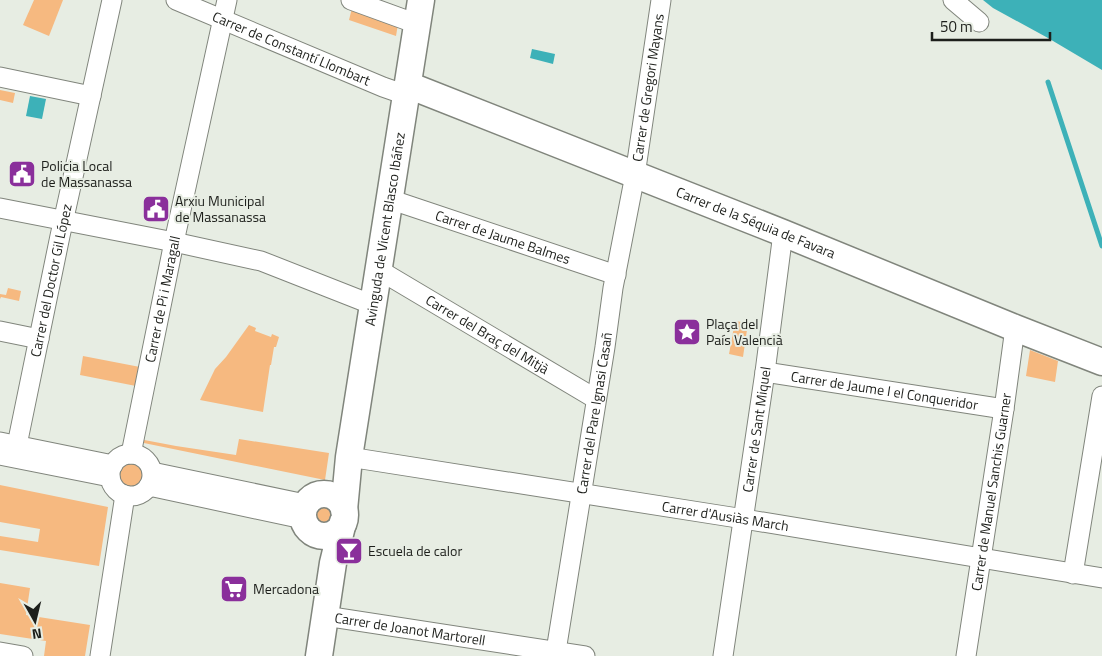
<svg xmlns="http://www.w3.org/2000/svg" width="1102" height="656" viewBox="0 0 1102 656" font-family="'Titillium Web',sans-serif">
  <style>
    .green { fill: #f6b980 }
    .water { fill: #3db1b8 }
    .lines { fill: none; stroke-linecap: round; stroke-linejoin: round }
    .stream { stroke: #3db1b8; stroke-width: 5 }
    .street-casing { stroke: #80857c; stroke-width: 21 }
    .secondary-casing { stroke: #80857c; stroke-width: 29 }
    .street { stroke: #fff; stroke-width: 19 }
    .secondary { stroke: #fff; stroke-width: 26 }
    .labels { text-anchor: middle; stroke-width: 4; stroke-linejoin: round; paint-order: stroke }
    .street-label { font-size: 14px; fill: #1d1f1b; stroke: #e7ede3 }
    .poi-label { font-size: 14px; fill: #1d1f1b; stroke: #e7ede3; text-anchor: start }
  </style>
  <rect width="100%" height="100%" fill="#e7ede3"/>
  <!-- green -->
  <g class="green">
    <path d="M 34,0 L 63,0 L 49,36 L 23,25 Z"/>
    <path d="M 352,8 L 398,24 L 396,36 L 349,20 Z"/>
    <path d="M 0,90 L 15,93 L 13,103 L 0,100 Z"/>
    <path d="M 8,288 L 21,291 L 19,301 L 1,297 L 0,299 L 0,294 L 6,295 Z"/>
    <path d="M 735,321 L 748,323 L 743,357 L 729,354 Z"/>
    <path d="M 249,325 L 256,328 L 255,331 L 271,337 L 272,334 L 279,337 L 276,347 L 274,347 L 271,365 L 270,365 L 263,412 L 200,400 L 215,369 L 226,357 Z"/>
    <path d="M 1030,350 L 1058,361 L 1055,382 L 1026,376 Z"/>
    <path d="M 83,356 L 140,367 L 136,386 L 80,375 Z"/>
    <path d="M 139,439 L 176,446 L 236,455 L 239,439 L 329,453 L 325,480 L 139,442 Z"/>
    <circle cx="132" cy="475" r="12"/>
    <path d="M 0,485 L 108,507 L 99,566 L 0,550 L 0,536 L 38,542 L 40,529 L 0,522 Z"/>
    <path d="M 321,501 L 330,502 L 336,509 L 328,528 C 309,531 302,508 321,501 Z"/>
    <path d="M 0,583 L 30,588 L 26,615 L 90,625 L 85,656 L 44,656 L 46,641 L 0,634 Z"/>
  </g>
  <!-- water -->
  <g class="water">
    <path d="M 983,0 L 1102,0 L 1102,70 L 1048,38 L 993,8 Z"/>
    <path d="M 532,49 L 555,54 L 553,64 L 530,58 Z"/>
    <path d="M 30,96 L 46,99 L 42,119 L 26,116 Z"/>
  </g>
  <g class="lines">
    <!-- stream -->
    <path class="stream" d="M 1048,82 L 1102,246"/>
    <!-- street casing -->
    <g class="street-casing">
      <g id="street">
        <path id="s1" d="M 176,0 L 383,87 L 406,95"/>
        <path d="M 351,0 L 417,24"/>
        <path d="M 953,0 L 979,22"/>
        <path d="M 0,77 L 91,96"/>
        <path id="s2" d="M 389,199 L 616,275"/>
        <path d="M 0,208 L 174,242 L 261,261 L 373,305"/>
        <path id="s3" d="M 379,270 L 596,399"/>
        <path d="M 0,331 L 39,339"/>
        <path id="s4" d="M 765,372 L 1004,409"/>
        <path d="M 0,442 L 113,465"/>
        <path id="s5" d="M 17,445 L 60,236 L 112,0"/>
        <circle cx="131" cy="475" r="21"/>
        <path id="s6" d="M 131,454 L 174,242 L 227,0"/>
        <path d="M 0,455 L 110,477"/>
        <path id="s7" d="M 349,457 L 744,519 L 1102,578"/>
        <path d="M 152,472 L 305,504"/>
        <path d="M 149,486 L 303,519"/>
        <path d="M 1073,574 L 1102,396"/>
        <path id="s8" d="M 325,616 L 585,656"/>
        <path id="s9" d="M 556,651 L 605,347 L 613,288 L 635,175 L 661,0"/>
        <path d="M 0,652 L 23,656"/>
        <path d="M 100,656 L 125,495"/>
        <path id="s10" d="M 723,656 L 765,372 L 783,233"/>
        <path id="s11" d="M 966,656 L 1004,409 L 1015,328"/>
      </g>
    </g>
    <!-- secondary casing -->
    <g class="secondary-casing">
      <g id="secondary">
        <path id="s12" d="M 408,85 L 783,233 L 1015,328 L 1102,362"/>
        <circle cx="324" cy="515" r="21"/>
        <path id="s13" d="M 344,510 L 349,457 L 421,0"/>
        <path d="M 319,656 L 333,563 L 343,522"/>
      </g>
    </g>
    <!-- street -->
    <use href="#street" class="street"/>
    <!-- secondary -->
    <use href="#secondary" class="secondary"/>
  </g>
  <!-- icons -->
  <defs>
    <g id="civic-square" transform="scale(1.4375)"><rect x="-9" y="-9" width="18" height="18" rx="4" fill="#8a2f9b" stroke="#e7ede3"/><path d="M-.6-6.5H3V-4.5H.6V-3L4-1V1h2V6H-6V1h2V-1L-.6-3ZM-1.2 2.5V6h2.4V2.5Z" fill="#fff"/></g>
    <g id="sight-square" transform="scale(1.4375)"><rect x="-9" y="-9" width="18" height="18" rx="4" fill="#8a2f9b" stroke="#e7ede3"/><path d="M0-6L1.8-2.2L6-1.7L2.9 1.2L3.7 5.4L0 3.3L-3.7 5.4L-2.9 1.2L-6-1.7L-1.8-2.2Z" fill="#fff"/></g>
    <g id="bar-square" transform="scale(1.4375)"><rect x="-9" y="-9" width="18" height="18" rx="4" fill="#8a2f9b" stroke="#e7ede3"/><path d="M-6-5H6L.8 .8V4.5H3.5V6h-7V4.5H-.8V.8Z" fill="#fff"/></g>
    <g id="supermarket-square" transform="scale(1.4375)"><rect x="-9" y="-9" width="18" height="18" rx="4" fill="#8a2f9b" stroke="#e7ede3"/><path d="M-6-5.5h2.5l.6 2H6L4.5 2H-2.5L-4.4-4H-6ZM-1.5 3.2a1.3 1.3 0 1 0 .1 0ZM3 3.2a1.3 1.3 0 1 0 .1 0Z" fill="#fff"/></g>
  </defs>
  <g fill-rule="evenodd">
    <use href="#civic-square" x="22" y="174"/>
    <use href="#civic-square" x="156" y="209"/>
    <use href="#sight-square" x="687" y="332"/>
    <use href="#bar-square" x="349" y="551"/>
    <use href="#supermarket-square" x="234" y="589"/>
  </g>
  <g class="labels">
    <!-- street labels -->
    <g class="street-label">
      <text dy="5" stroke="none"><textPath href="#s1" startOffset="125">Carrer de Constantí Llombart</textPath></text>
      <text dy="5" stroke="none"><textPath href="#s9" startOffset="571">Carrer de Gregori Mayans</textPath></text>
      <text dy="5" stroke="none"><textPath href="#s12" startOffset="374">Carrer de la Séquia de Favara</textPath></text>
      <text dy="5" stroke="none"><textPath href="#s13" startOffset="284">Avinguda de Vicent Blasco Ibáñez</textPath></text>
      <text dy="5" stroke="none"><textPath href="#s2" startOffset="120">Carrer de Jaume Balmes</textPath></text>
      <text dy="5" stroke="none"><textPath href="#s5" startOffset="168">Carrer del Doctor Gil López</textPath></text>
      <text dy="5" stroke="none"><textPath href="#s6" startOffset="158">Carrer de Pi i Maragall</textPath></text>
      <text dy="5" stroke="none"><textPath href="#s3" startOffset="126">Carrer del Braç del Mitjà</textPath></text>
      <text dy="5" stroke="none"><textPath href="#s4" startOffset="121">Carrer de Jaume I el Conqueridor</textPath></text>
      <text dy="5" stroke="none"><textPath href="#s9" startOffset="241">Carrer del Pare Ignasi Casañ</textPath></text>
      <text dy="5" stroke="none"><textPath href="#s10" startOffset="229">Carrer de Sant Miquel</textPath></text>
      <text dy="5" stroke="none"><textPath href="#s11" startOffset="166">Carrer de Manuel Sanchis Guarner</textPath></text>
      <text dy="5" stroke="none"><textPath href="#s7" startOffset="381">Carrer d'Ausiàs March</textPath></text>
      <text dy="5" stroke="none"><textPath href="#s8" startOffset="86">Carrer de Joanot Martorell</textPath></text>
    </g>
    <!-- poi labels -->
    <g class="poi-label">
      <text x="41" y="171">Policia Local<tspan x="41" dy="16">de Massanassa</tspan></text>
      <text x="175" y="206">Arxiu Municipal<tspan x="175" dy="16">de Massanassa</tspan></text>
      <text x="706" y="329">Plaça del<tspan x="706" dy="16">País Valencià</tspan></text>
      <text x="368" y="556">Escuela de calor</text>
      <text x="253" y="594">Mercadona</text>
    </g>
  </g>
  <!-- north arrow -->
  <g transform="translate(35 621) rotate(172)" stroke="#e7ede3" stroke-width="4" paint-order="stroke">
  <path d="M0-4L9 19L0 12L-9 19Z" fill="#1d1f1b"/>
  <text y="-8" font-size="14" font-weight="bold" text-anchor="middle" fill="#1d1f1b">N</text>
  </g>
  <!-- scale -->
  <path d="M932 32v8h118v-8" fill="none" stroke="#1d1f1b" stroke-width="2.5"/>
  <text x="940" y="32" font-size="15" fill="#1d1f1b" stroke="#e7ede3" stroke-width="4" paint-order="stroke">50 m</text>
</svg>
